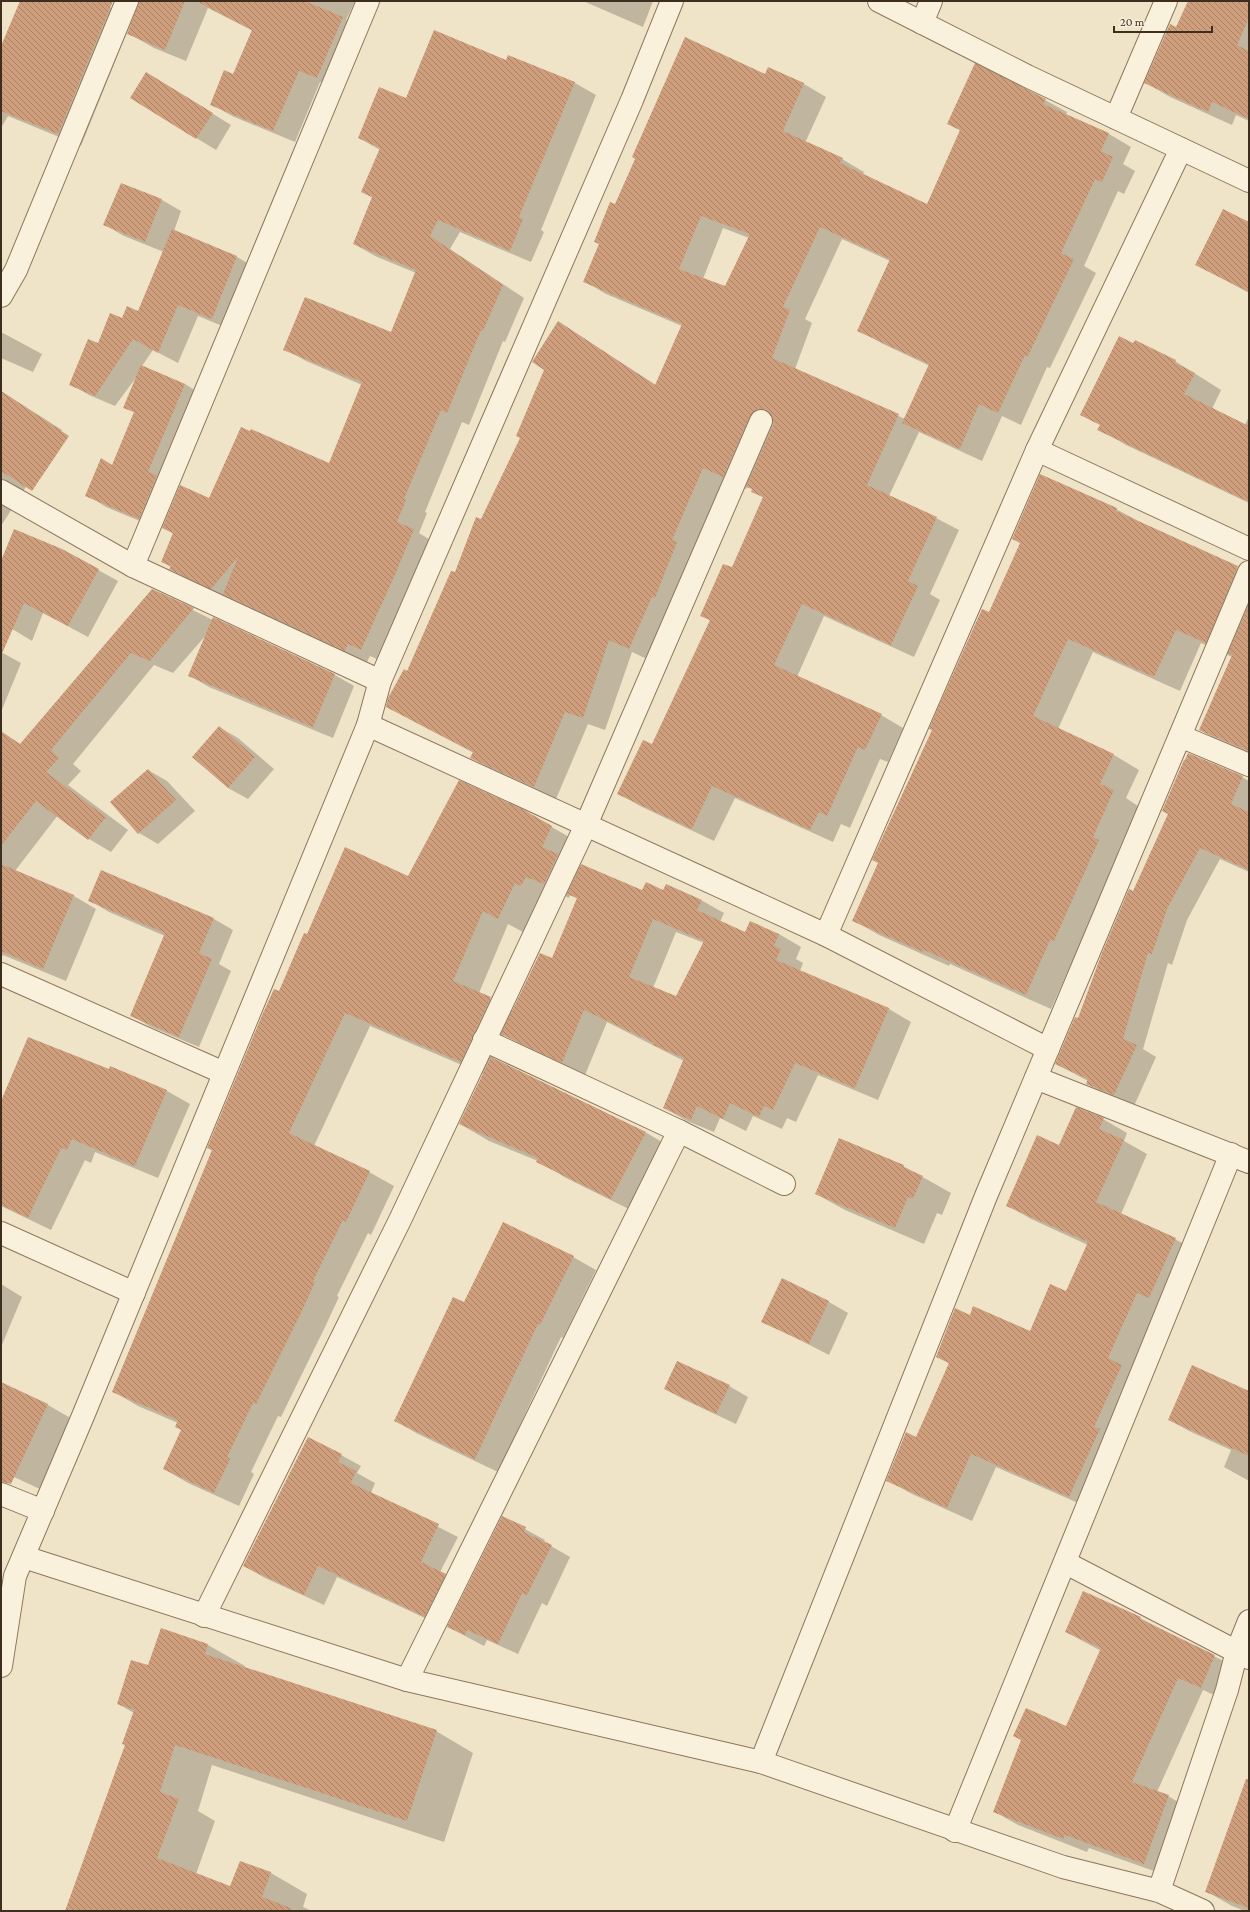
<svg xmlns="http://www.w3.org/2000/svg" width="1250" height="1912" viewBox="0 0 1250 1912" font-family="'Crimson Pro',serif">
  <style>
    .shadow { fill: #0003; fill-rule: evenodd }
    .building { fill: url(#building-back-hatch); fill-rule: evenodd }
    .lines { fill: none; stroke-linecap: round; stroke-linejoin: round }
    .minor-casing { stroke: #8d765c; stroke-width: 24 }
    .tertiary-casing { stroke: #8d765c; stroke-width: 24 }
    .minor { stroke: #faf1dc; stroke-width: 22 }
    .tertiary { stroke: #faf1dc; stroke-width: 22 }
  </style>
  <defs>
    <pattern id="building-back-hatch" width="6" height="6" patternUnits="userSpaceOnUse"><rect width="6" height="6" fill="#cf9f7d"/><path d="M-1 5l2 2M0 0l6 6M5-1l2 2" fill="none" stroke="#a98266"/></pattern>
  </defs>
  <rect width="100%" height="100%" fill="#f0e4c8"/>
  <!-- shadow -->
  <g class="shadow">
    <path d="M 21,1 L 94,1 L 111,8 L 132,20 L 81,146 L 8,116 L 1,128 L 1,49 Z"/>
    <path d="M 147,1 L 355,1 L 346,20 L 363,30 L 338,90 L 320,82 L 295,142 L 232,116 L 211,104 L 234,75 L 253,31 L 208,8 L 186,61 L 154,48 L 133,36 Z"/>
    <path d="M 583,1 L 653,1 L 643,27 Z"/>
    <path d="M 1189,1 L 1249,1 L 1249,121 L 1236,115 L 1232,125 L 1170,97 L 1146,83 L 1177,28 Z"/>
    <path d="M 506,61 L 575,83 L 596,95 L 541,230 L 544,232 L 531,262 L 460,232 L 450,249 L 524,298 L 505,342 L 503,341 L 469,425 L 462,422 L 425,512 L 427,513 L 419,533 L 435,543 L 383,662 L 370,656 L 367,662 L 191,581 L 170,569 L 171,567 L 162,562 L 174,534 L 163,528 L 210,499 L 329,465 L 362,385 L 306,361 L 285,349 L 391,334 L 416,273 L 375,256 L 354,244 L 373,198 L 362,192 L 380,150 L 359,138 L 407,99 Z"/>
    <path d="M 769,68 L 804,84 L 826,97 L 805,143 L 842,159 L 864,172 L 863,175 L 927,205 L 961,131 L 948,124 L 1045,100 L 1067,112 L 1066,115 L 1109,134 L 1131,147 L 1123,164 L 1135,171 L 1124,194 L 1118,191 L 1084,266 L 1096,273 L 1050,368 L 1047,367 L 1021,425 L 1002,416 L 982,461 L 919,432 L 889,496 L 936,518 L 959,530 L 930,594 L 940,600 L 914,657 L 824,616 L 797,677 L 881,715 L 903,728 L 888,762 L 880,759 L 850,828 L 841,824 L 833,842 L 735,798 L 714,841 L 640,806 L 618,793 L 653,745 L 711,621 L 701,615 L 732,569 L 764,498 L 752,491 L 753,489 L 747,486 L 746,489 L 726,480 L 651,661 L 632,652 L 605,730 L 588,724 L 556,799 L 494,771 L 472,758 L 474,753 L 409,719 L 408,673 L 521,438 L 546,369 L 558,322 L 656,385 L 682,326 L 606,294 L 584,281 L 615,205 L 766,75 ZM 723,228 L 749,238 L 726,287 L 703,279 ZM 842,239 L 890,261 L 859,330 L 881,343 L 930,366 L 905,419 L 795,369 L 812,323 L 805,319 Z"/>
    <path d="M 166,85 L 231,125 L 216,150 L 131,98 Z"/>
    <path d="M 122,184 L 162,200 L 181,211 L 174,231 L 237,257 L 256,268 L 232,330 L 198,316 L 178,363 L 153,350 L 142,366 L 185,384 L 204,396 L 159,529 L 106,507 L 87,495 L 113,466 L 135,413 L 124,407 L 138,375 L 115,406 L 89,395 L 70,384 L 98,344 L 123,320 L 139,312 L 164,252 L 124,236 L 105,225 Z"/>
    <path d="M 1249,223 L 1249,293 L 1197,265 Z"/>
    <path d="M 1,332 L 42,354 L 33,372 L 1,358 Z"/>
    <path d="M 1134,344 L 1175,361 L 1221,390 L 1212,409 L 1245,425 L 1249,416 L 1249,503 L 1126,445 L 1099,429 Z"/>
    <path d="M 1,391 L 62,430 L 1,526 Z"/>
    <path d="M 1116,509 L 1142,523 L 1214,556 L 1239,571 L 1249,583 L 1249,754 L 1224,744 L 1200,730 L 1232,657 L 1201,643 L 1180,691 L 1093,652 L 1058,729 L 1114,755 L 1139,770 L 1126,798 L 1138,806 L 1118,852 L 1124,855 L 1079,955 L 1076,953 L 1051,1009 L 950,964 L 949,966 L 879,935 L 853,920 L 990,613 Z"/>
    <path d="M 62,550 L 118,581 L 88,637 L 43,613 L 32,641 L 1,622 L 1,565 Z"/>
    <path d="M 152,590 L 213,620 L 213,618 L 335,675 L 354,686 L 333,738 L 209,687 L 190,676 L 207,634 L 173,673 L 154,665 L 73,764 L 81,771 L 68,785 L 128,830 L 111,852 L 89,839 L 58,815 L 15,871 L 74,896 L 96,909 L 66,981 L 3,955 L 1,958 L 1,744 L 7,737 L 22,745 Z"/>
    <path d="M 1,652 L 21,663 L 1,712 Z"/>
    <path d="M 219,727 L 238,738 L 274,769 L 248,799 L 228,788 Z"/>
    <path d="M 148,770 L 167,781 L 195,811 L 158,844 L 139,833 Z"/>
    <path d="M 1242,777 L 1249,781 L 1249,872 L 1220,859 L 1187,920 L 1172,965 L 1168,963 L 1143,1049 L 1156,1057 L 1134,1106 L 1106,1095 L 1087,1084 L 1088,1081 L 1056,1064 L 1079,1020 L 1134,892 Z"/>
    <path d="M 524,811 L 576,841 L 567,860 L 581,868 L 643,891 L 664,891 L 701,900 L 724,913 L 720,922 L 745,934 L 779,934 L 801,947 L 796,959 L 803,963 L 800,971 L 889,1009 L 911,1022 L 878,1100 L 818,1075 L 796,1122 L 787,1118 L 782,1129 L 753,1116 L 746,1131 L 720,1118 L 714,1132 L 687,1121 L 664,1108 L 684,1061 L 607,1022 L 585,1075 L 525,1047 L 504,1035 L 493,1059 L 645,1132 L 674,1149 L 641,1215 L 566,1178 L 538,1161 L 489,1141 L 460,1124 L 483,1074 L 370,1026 L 314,1146 L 369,1172 L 394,1186 L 371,1235 L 368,1233 L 337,1296 L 339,1297 L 325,1327 L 281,1417 L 278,1416 L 251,1472 L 254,1474 L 239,1506 L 188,1483 L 164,1469 L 182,1430 L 178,1423 L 138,1406 L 114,1392 L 213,1151 L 208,1148 L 279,992 L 307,935 ZM 551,890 L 569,898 L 570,895 L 578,899 L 552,960 L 513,1011 L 479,993 L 508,924 L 523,932 L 540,896 L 546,900 ZM 676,932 L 704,943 L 677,998 L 653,988 Z"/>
    <path d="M 89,900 L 214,919 L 233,930 L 219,964 L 231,971 L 199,1047 L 151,1027 L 131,1015 L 165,936 L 109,912 Z"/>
    <path d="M 110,1067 L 167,1091 L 190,1104 L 158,1178 L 95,1152 L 91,1163 L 85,1160 L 51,1230 L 1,1206 L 1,1103 L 109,1070 Z"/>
    <path d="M 1103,1119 L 1127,1133 L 1124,1141 L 1147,1154 L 1121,1214 L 1175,1239 L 1200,1253 L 1094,1510 L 996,1467 L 972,1521 L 912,1494 L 887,1480 L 916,1438 L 950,1364 L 937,1356 L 970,1316 L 1030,1332 L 1067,1293 L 1088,1245 L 1031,1219 L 1007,1205 L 1059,1147 Z"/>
    <path d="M 839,1139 L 903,1166 L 951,1193 L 942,1215 L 937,1213 L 924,1244 L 845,1210 L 816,1194 Z"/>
    <path d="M 573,1257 L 596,1270 L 563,1338 L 561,1337 L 498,1472 L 418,1434 L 395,1421 L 464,1304 Z"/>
    <path d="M 1,1284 L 22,1297 L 1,1347 Z"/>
    <path d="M 829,1302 L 848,1313 L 829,1355 L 763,1321 Z"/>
    <path d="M 1,1383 L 48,1405 L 74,1420 L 42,1490 L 1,1471 Z"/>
    <path d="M 729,1386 L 748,1397 L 736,1424 L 685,1400 L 665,1389 Z"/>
    <path d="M 1249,1392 L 1249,1481 L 1224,1467 L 1231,1450 L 1191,1432 L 1169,1420 Z"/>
    <path d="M 341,1455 L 361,1466 L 357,1473 L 375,1483 L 371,1493 L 458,1537 L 440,1572 L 465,1586 L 444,1627 L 337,1577 L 324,1605 L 263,1577 L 244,1566 Z"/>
    <path d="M 503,1517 L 545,1540 L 544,1542 L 570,1557 L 547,1606 L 542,1603 L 518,1654 L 487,1640 L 484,1646 L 448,1627 Z"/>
    <path d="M 1140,1618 L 1239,1669 L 1225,1700 L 1203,1690 L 1157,1792 L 1168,1796 L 1192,1810 L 1168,1876 L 1089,1848 L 1087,1852 L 1018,1825 L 995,1812 L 1067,1727 L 1101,1651 L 1066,1632 Z"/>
    <path d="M 161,1629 L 208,1645 L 245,1666 L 244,1668 L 436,1731 L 473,1753 L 444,1842 L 212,1765 L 198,1811 L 215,1821 L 196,1874 L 231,1887 L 271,1873 L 307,1894 L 303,1907 L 312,1911 L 69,1911 L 126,1746 L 134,1713 L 118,1704 L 149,1667 Z"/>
    <path d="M 1249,1818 L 1249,1911 L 1245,1911 L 1232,1906 L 1206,1891 Z"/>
  </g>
  <!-- building -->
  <g class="building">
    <path d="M 20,1 L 113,1 L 58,134 L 1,111 L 1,46 Z"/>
    <path d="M 139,1 L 185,1 L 165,50 L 127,34 Z"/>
    <path d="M 196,1 L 305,1 L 343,17 L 317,78 L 299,71 L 273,131 L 210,105 L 224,70 L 233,74 L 252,30 Z"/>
    <path d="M 1188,1 L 1249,1 L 1249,18 L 1237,45 L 1249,51 L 1249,119 L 1212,102 L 1208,112 L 1144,83 L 1170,24 L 1176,27 Z"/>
    <path d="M 434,30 L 506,60 L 508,55 L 575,82 L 519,217 L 523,219 L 510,251 L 438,220 L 430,236 L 503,285 L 483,331 L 481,330 L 447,413 L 441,410 L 404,499 L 406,500 L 397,522 L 414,529 L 394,577 L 361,650 L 348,644 L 345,651 L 223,594 L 238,557 L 211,589 L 169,569 L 171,566 L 161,562 L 173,533 L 162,528 L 180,485 L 209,498 L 241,427 L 250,431 L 251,429 L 329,463 L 362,382 L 283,350 L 305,297 L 391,332 L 416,270 L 353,244 L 372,197 L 361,192 L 380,148 L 358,138 L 379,87 L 406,98 Z"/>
    <path d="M 685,37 L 765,74 L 768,67 L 804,83 L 783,131 L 843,158 L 840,163 L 927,204 L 960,130 L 947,124 L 975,63 L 1046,99 L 1043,104 L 1109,133 L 1101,151 L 1113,157 L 1102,182 L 1095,179 L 1061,253 L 1074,259 L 1028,356 L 1025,355 L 998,413 L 979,404 L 960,449 L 902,423 L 929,364 L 857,331 L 890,259 L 820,227 L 783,307 L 790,310 L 772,358 L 899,414 L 867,485 L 937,517 L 908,581 L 918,586 L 891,645 L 802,604 L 774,665 L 882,714 L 865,750 L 858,747 L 827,816 L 819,812 L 810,830 L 712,786 L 692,829 L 617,794 L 643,740 L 652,744 L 710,620 L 700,616 L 723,564 L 732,567 L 763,497 L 751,492 L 752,489 L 746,487 L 773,426 L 773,420 L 771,414 L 766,409 L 760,409 L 754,411 L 750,416 L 723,477 L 703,468 L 672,540 L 677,542 L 655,598 L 652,597 L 629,649 L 609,640 L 583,718 L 565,712 L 534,787 L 470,758 L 473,752 L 386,707 L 388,698 L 404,669 L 407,671 L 451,571 L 455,572 L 476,517 L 481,519 L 520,438 L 516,436 L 544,370 L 532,362 L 558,321 L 655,385 L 682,324 L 583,282 L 599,244 L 594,242 L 610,202 L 615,204 L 635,159 L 632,157 ZM 701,216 L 750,234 L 725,286 L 679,269 Z"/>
    <path d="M 146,72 L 213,113 L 196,139 L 130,98 Z"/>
    <path d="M 121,183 L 162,199 L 145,242 L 103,225 Z"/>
    <path d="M 1223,209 L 1249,222 L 1249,292 L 1195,265 Z"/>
    <path d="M 172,229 L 237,256 L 212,319 L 178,305 L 158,353 L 133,339 L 95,396 L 69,385 L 88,339 L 98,343 L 110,313 L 122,318 L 127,306 L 138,311 Z"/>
    <path d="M 1119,336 L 1133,343 L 1135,340 L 1176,360 L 1175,363 L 1195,373 L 1184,394 L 1249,426 L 1249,502 L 1097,430 L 1100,425 L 1080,415 Z"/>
    <path d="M 141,365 L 185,384 L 148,472 L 157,475 L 139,519 L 85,496 L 101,458 L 112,465 L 134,412 L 123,408 Z"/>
    <path d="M 1,391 L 69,436 L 32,491 L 1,471 Z"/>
    <path d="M 1040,474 L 1117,508 L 1116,511 L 1238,566 L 1206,643 L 1176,630 L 1154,677 L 1068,639 L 1033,716 L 1114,754 L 1100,784 L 1114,790 L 1093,837 L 1099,840 L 1054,941 L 1050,940 L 1026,995 L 924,950 L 923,952 L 852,921 L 878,863 L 872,860 L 932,730 L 929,729 L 937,710 L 982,609 L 989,612 L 1020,543 L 1012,539 Z"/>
    <path d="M 14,529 L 62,549 L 99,569 L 68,626 L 24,603 L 1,656 L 1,561 Z"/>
    <path d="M 152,589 L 194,608 L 150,661 L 131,653 L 51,750 L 59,758 L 46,772 L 106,817 L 88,840 L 36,801 L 1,846 L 1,731 L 20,744 Z"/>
    <path d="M 1249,604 L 1249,751 L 1199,730 L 1232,655 L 1228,653 Z"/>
    <path d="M 213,617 L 335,674 L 313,727 L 188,676 Z"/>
    <path d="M 219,726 L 255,757 L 228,788 L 192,757 Z"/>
    <path d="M 1188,753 L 1243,776 L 1231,804 L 1249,812 L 1249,870 L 1200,848 L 1167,909 L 1152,954 L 1148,953 L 1123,1039 L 1137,1045 L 1114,1095 L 1086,1084 L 1088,1079 L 1055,1064 L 1075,1017 L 1078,1018 L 1102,953 L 1129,889 L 1133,891 L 1168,814 L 1162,811 L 1184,760 L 1185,760 Z"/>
    <path d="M 148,769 L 176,800 L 138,834 L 110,802 Z"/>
    <path d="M 459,780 L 524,810 L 552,826 L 542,847 L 558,854 L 544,884 L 526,877 L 521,886 L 515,883 L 498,919 L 483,911 L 453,981 L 491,997 L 461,1062 L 345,1013 L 289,1133 L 370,1171 L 346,1222 L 343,1220 L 313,1281 L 315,1282 L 301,1313 L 256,1404 L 253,1403 L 227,1457 L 230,1459 L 214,1493 L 163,1469 L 181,1430 L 175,1427 L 178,1420 L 112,1392 L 212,1150 L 207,1148 L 263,1013 L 274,989 L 279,991 L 304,933 L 307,934 L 345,847 L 408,876 Z"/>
    <path d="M 1,864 L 74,895 L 43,969 L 1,951 Z"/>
    <path d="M 581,864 L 642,890 L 646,882 L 663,890 L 666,884 L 702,900 L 697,910 L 745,932 L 750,921 L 779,934 L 774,946 L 781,949 L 776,960 L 889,1008 L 855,1088 L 795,1063 L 773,1110 L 764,1106 L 759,1117 L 730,1103 L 723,1119 L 697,1106 L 691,1120 L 663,1108 L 684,1058 L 653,1045 L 654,1043 L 584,1010 L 562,1063 L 501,1034 L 540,953 L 552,958 L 577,898 L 567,894 ZM 653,919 L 704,941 L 676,996 L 629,977 Z"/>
    <path d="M 101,870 L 214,918 L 199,953 L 212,959 L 179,1037 L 130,1016 L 165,933 L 88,901 Z"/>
    <path d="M 28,1037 L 109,1069 L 110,1066 L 167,1090 L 135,1166 L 72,1139 L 67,1150 L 61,1148 L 28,1218 L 1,1205 L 1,1101 Z"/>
    <path d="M 491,1057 L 646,1132 L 611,1199 L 536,1162 L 538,1158 L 459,1124 Z"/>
    <path d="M 1076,1107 L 1104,1118 L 1099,1129 L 1124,1140 L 1096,1202 L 1176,1238 L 1149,1298 L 1137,1293 L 1108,1358 L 1122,1365 L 1094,1427 L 1100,1429 L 1069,1497 L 971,1454 L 947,1508 L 886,1481 L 906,1432 L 916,1437 L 949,1363 L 936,1357 L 955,1308 L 970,1315 L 973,1306 L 1030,1331 L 1050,1284 L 1066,1291 L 1088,1242 L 1006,1206 L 1037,1135 L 1059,1145 Z"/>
    <path d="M 839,1138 L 904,1165 L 903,1167 L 923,1176 L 913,1199 L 908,1197 L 895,1228 L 815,1194 Z"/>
    <path d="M 503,1222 L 574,1256 L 540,1325 L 538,1324 L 475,1459 L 394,1421 L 453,1297 L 464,1302 Z"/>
    <path d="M 782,1278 L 829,1301 L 809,1344 L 761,1322 Z"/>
    <path d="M 677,1361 L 730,1385 L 716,1414 L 664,1389 Z"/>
    <path d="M 1192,1365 L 1249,1391 L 1249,1456 L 1168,1420 Z"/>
    <path d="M 1,1382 L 48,1404 L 11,1484 L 1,1482 Z"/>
    <path d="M 308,1437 L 342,1454 L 338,1462 L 356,1471 L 351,1483 L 439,1524 L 421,1562 L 446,1574 L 425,1617 L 318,1566 L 304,1595 L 243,1566 Z"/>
    <path d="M 502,1516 L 526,1527 L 524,1532 L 552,1545 L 527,1595 L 522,1593 L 498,1644 L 467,1630 L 465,1635 L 447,1627 Z"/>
    <path d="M 1083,1591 L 1141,1617 L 1140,1619 L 1215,1655 L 1201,1688 L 1178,1678 L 1132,1782 L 1169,1795 L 1144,1864 L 1065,1835 L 1063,1839 L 993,1812 L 1021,1740 L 1013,1736 L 1026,1708 L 1066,1726 L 1101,1648 L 1065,1632 Z"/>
    <path d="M 161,1628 L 208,1644 L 205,1654 L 437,1730 L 407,1821 L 175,1745 L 160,1792 L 179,1799 L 157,1858 L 230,1886 L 240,1861 L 271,1872 L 262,1897 L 291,1908 L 291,1911 L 65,1911 L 125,1745 L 122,1744 L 134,1710 L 117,1704 L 131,1660 L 148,1665 Z"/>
    <path d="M 1246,1779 L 1249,1779 L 1249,1908 L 1205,1892 Z"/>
  </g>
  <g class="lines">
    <!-- minor casing -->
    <g class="minor-casing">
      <g id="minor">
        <path d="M 879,1 L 1027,76 L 1249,181"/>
        <path d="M 922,23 L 931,1"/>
        <path d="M 1116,118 L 1166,1"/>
        <path d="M 1,296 L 16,270 L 127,1"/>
        <path d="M 1037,450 L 1249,549"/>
        <path d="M 1,491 L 133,566 L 380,681"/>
        <path d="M 133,566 L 368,1"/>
        <path d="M 368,725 L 826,935 L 1048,1049"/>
        <path d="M 1180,736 L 1249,765"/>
        <path d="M 826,935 L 1037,450 L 1181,149"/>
        <path d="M 1,974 L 224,1073"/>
        <path d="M 484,1040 L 679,1131 L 784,1184"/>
        <path d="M 1036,1078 L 1249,1162"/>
        <path d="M 1,1233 L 134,1293"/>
        <path d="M 1,1494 L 43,1511"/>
        <path d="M 24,1557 L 407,1680 L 761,1762 L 1063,1867 L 1159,1891 L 1203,1911"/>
        <path d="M 1066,1563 L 1249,1658"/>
        <path d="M 204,1616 L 400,1220 L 586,825 L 761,421"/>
        <path d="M 407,1680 L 679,1131"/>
        <path d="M 761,1762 L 986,1196 L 1249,572"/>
        <path d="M 955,1831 L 1231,1154"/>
        <path d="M 1159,1891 L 1227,1690 L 1237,1651 L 1249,1621"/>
      </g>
    </g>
    <!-- tertiary casing -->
    <g class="tertiary-casing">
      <path id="tertiary" d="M 1,1666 L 15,1576 L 83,1416 L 368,725 L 380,681 L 632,100 L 672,1"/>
    </g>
    <!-- minor -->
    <use href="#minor" class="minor"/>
    <!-- tertiary -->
    <use href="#tertiary" class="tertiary"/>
  </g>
  <!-- border -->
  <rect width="1250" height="1912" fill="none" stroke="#3d2e20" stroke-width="4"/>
  <!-- scale -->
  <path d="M1114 26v6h98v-6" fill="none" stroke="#3d2e20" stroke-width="2"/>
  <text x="1120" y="26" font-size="12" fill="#3d2e20" stroke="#f7eed8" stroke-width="3" paint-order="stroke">20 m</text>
</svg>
